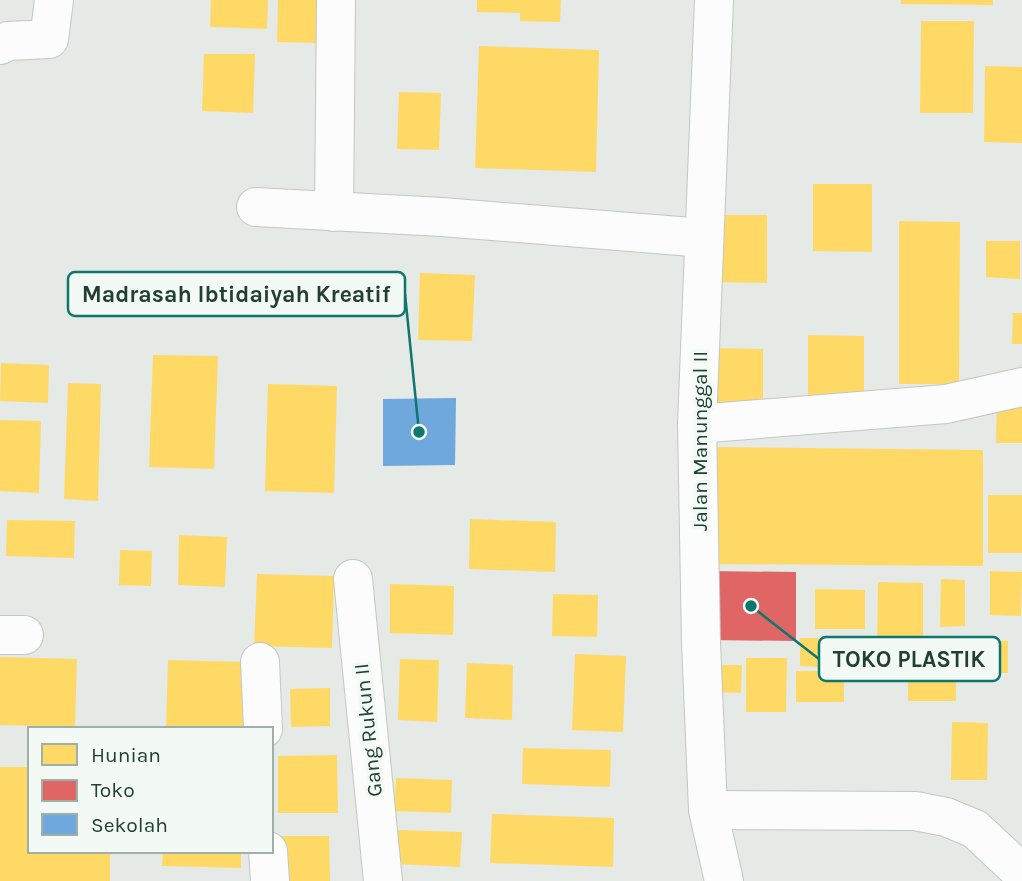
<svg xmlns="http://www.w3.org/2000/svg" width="1022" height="881" viewBox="0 0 1022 881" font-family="Karla,sans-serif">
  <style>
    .homes { fill: #ffd966 }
    .shops { fill: #e06666 }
    .schools { fill: #6fa8dc }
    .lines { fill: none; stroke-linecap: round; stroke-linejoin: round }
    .minor-casing { stroke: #c2c7c4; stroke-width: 40 }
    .minor { stroke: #fbfcfb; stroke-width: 38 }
    .labels { text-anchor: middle; stroke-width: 7; stroke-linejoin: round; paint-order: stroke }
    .street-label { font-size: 21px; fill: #214033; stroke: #f3faf5 }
    .leader { fill: none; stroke: #0f766e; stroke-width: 2.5 }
    .callout-dot { fill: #0f766e; stroke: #f3faf5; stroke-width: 2.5 }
    .callout { fill: #f3faf5; stroke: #0f766e; stroke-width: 2.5 }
    .callout-label { font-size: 23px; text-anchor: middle; font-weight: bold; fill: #214033 }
  </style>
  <rect width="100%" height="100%" fill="#e5eae7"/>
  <!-- homes -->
  <g class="homes">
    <path d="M 211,0 L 268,0 L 267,29 L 210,27 Z"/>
    <path d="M 278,0 L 319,0 L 318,43 L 277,42 Z"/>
    <path d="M 477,0 L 561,0 L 560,22 L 520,21 L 520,13 L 477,12 Z"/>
    <path d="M 901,0 L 993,0 L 993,5 L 901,4 Z"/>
    <path d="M 921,21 L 974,21 L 973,113 L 920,113 Z"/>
    <path d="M 479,46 L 599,50 L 596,172 L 475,168 Z"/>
    <path d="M 204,54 L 255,54 L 253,113 L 202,111 Z"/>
    <path d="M 985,66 L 1022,67 L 1022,143 L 984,142 Z"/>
    <path d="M 399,92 L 441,93 L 439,150 L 397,149 Z"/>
    <path d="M 813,184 L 872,184 L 872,252 L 813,251 Z"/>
    <path d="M 709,215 L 767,215 L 767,283 L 709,282 Z"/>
    <path d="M 899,221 L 960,222 L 959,384 L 899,384 Z"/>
    <path d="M 986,241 L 1020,241 L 1020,279 L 986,277 Z"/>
    <path d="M 420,273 L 475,275 L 472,341 L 418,340 Z"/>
    <path d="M 1013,313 L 1022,313 L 1022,344 L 1012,344 Z"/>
    <path d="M 808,335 L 864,336 L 864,401 L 808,400 Z"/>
    <path d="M 705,348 L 763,349 L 763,405 L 704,405 Z"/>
    <path d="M 153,355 L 218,356 L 214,469 L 149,467 Z"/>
    <path d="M 1,363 L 49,365 L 48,403 L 0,401 Z"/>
    <path d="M 68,383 L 101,384 L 98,501 L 64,499 Z"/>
    <path d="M 268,384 L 337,386 L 334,493 L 265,491 Z"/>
    <path d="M 997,395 L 1022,396 L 1022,443 L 996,443 Z"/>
    <path d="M 0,420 L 41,421 L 39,493 L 0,491 Z"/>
    <path d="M 714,447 L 983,450 L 983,566 L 713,564 Z"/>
    <rect x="988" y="495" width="34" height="58"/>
    <path d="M 470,519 L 556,522 L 555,572 L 469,569 Z"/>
    <path d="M 7,520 L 75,521 L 74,558 L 6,556 Z"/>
    <path d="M 179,535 L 227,537 L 225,587 L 178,585 Z"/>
    <path d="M 120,550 L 152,551 L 151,586 L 119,585 Z"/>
    <path d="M 990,571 L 1022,572 L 1021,616 L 990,615 Z"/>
    <path d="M 257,574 L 334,576 L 332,648 L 254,646 Z"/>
    <path d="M 941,579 L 965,580 L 965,626 L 940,627 Z"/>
    <path d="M 878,582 L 923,583 L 923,647 L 877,647 Z"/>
    <path d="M 390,584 L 454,586 L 453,635 L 390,633 Z"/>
    <path d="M 815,589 L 865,590 L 865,629 L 815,629 Z"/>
    <path d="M 553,594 L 598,595 L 597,637 L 552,636 Z"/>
    <path d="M 800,638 L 826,638 L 825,667 L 800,666 Z"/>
    <rect x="971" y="641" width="37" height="32"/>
    <path d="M 575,654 L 626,656 L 623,732 L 572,730 Z"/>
    <path d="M 0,657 L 77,659 L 75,727 L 0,725 Z"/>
    <path d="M 746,658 L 787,658 L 786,712 L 746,712 Z"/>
    <path d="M 400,659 L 439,660 L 437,722 L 398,720 Z"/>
    <path d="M 168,660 L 247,662 L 245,729 L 166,729 Z"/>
    <path d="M 467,663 L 513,665 L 512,720 L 465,718 Z"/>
    <path d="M 711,665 L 742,665 L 741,693 L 711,692 Z"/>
    <rect x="908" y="665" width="48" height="36"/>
    <rect x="796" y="671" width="48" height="31"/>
    <path d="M 330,688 L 330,726 L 291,727 L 290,689 Z"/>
    <path d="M 952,722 L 988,723 L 987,780 L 951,780 Z"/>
    <path d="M 523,748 L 611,750 L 610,787 L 522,784 Z"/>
    <path d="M 337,755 L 338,813 L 278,813 L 278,756 Z"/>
    <path d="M 0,767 L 30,767 L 30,851 L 110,851 L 110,881 L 0,881 Z"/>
    <path d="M 396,778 L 452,780 L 451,813 L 394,811 Z"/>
    <path d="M 492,814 L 614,818 L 613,867 L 490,863 Z"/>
    <path d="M 396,830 L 462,832 L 460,867 L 394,864 Z"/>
    <path d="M 276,836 L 329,836 L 330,881 L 276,881 Z"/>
    <path d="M 163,851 L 241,851 L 241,868 L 162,866 Z"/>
  </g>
  <!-- shops -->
  <path class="shops" d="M 707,571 L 796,572 L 796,641 L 706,640 Z"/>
  <!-- schools -->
  <path class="schools" d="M 456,398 L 455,465 L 383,466 L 383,399 Z"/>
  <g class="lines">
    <!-- minor casing -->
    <g class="minor-casing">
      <g id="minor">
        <path d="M 714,0 L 697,424 L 701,642 L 708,810 L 724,881"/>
        <path d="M 0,45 L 8,41 L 49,39 L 54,0"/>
        <path d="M 256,207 L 442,217 L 704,238"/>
        <path d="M 334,212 L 336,0"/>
        <path d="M 697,424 L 946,404 L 1022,387"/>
        <path d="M 353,579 L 383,881"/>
        <path d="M 0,635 L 24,635"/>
        <path d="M 260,662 L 263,729"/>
        <path d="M 708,810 L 915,811 L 946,817 L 975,829 L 1022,873"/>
        <path d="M 268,851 L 270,881"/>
      </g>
    </g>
    <!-- minor -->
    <use href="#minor" class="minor"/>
  </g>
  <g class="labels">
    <!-- street labels -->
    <g class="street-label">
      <text transform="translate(700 441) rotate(-90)" y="7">Jalan Manunggal II</text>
      <text transform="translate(368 730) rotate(-96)" y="7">Gang Rukun II</text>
    </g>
  </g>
  <!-- callouts -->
  <path class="leader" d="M419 432L405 294M751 606L819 659"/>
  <g class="callout-dot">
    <circle cx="419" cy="432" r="7"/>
    <circle cx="751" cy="606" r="7"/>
  </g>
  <g class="callout">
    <rect x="68" y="272" width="337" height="44" rx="7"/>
    <rect x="819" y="637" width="181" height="44" rx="7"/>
  </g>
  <g class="callout-label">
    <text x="236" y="302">Madrasah Ibtidaiyah Kreatif</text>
    <text x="909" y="667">TOKO PLASTIK</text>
  </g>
  <!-- legend -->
  <rect x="28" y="727" width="245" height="126" fill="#f3faf5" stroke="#9fb0a7" stroke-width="2"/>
  <rect x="42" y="744" width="35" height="21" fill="#ffd966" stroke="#9fb0a7" stroke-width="2"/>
  <text x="91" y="762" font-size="21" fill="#214033">Hunian</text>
  <rect x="42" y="780" width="35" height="21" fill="#e06666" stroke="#9fb0a7" stroke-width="2"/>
  <text x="91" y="797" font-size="21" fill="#214033">Toko</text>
  <rect x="42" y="814" width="35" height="21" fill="#6fa8dc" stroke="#9fb0a7" stroke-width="2"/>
  <text x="91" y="832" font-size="21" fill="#214033">Sekolah</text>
</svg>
